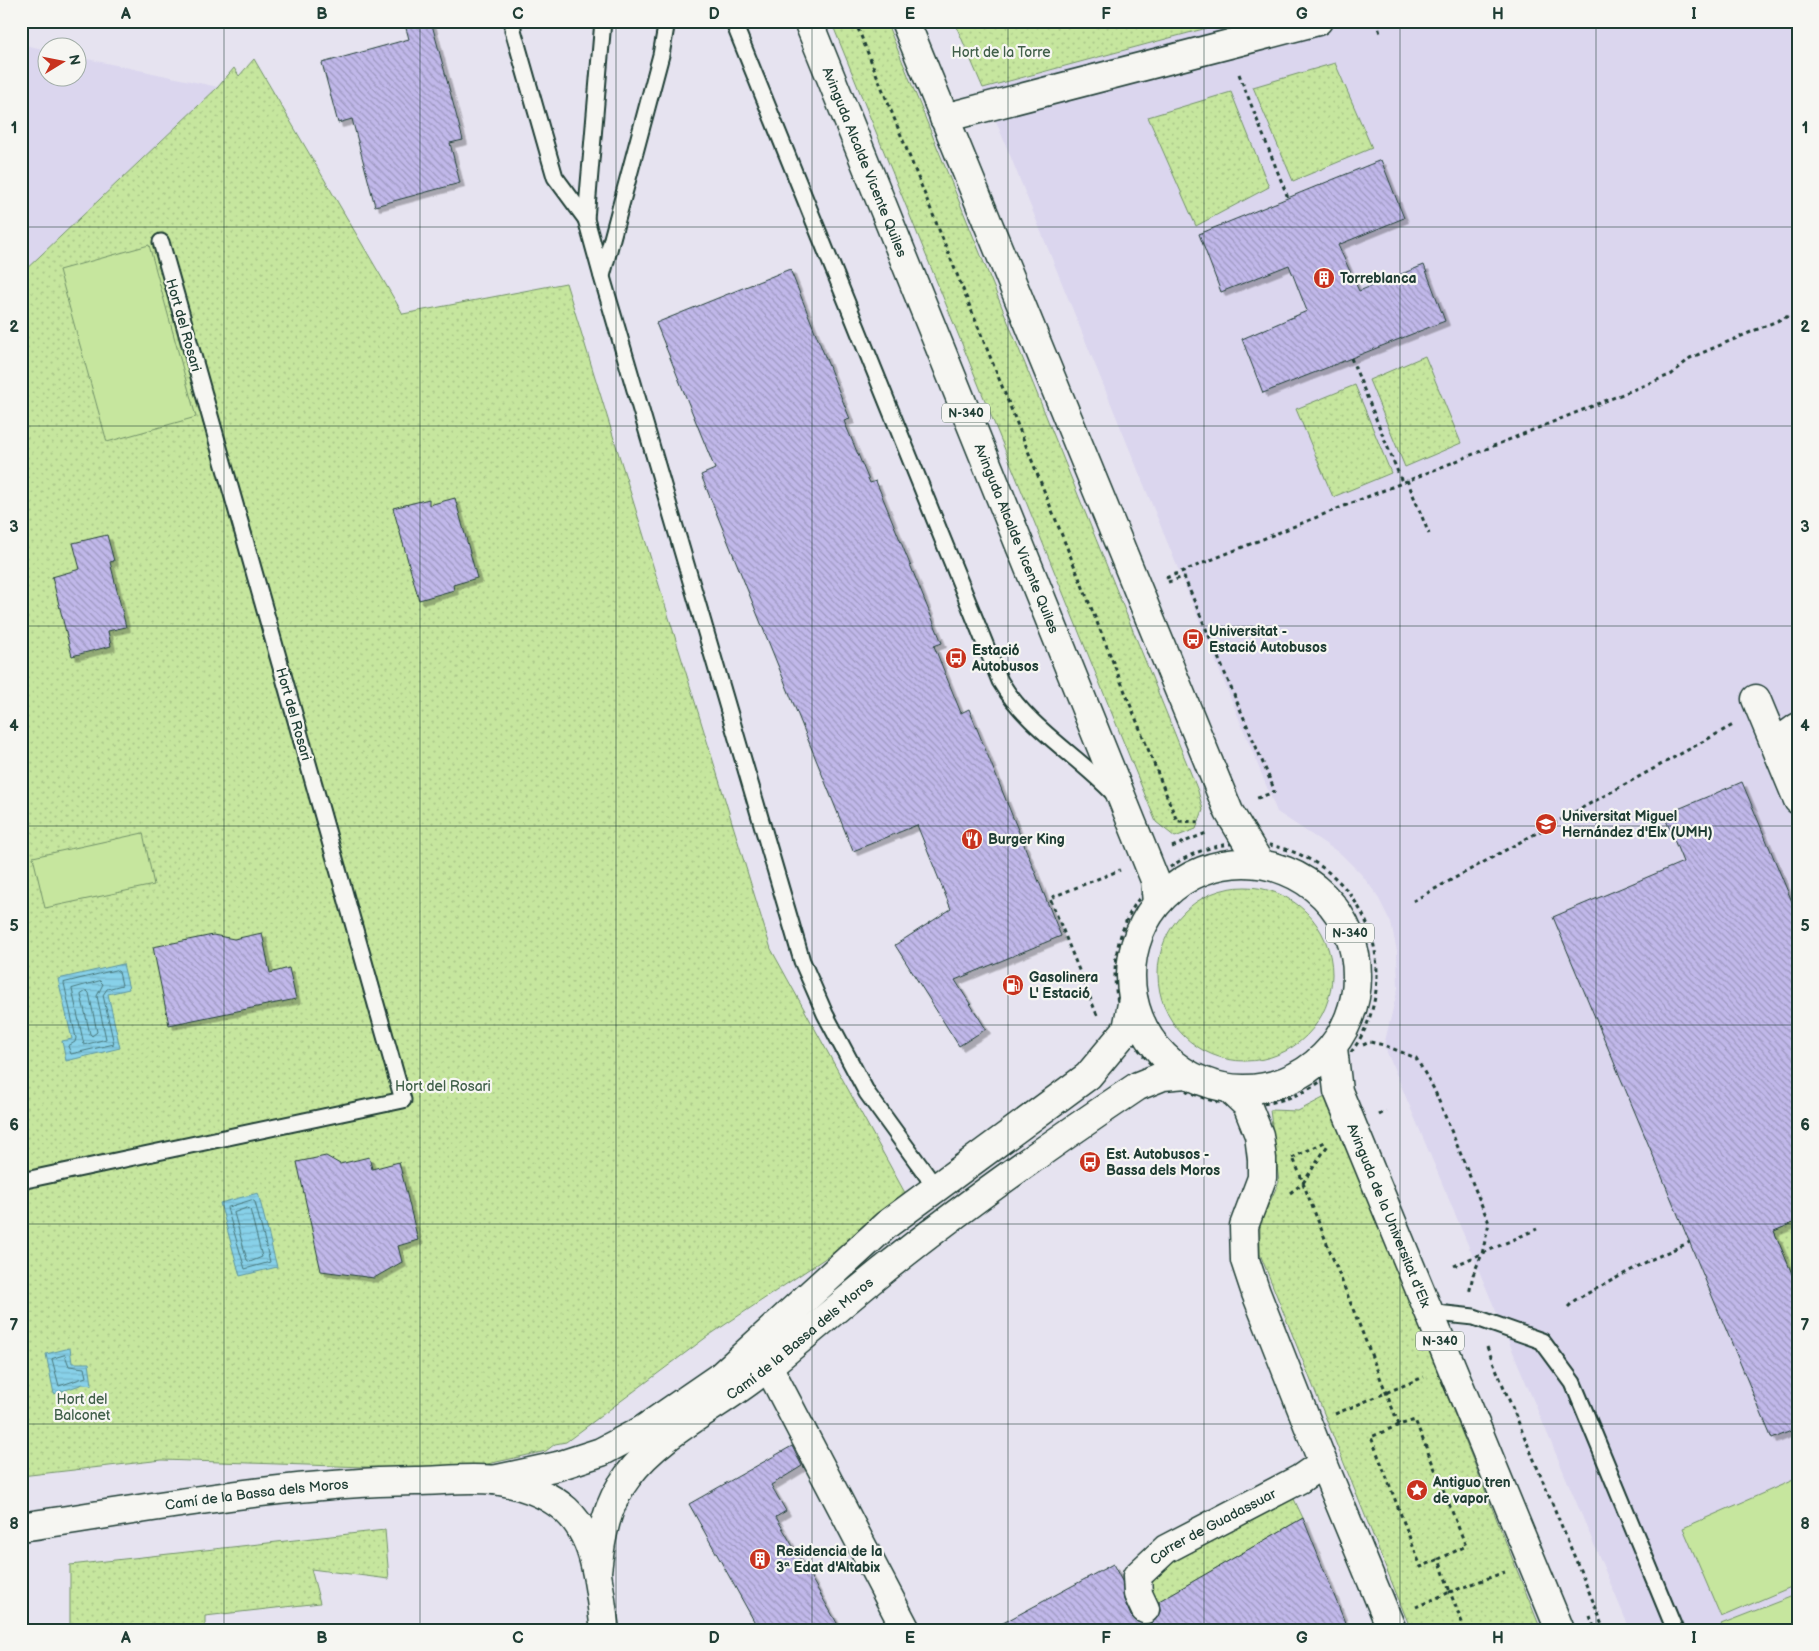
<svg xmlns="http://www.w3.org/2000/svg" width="1819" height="1651" viewBox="0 0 1819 1651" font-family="'Balsamiq Sans',sans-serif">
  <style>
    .built { fill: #dbd6ee }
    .green { fill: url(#green-dots); stroke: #729269 }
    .pitch { fill: #c6e69e; stroke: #729269 }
    .water { fill: url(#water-rules); stroke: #5e96a1 }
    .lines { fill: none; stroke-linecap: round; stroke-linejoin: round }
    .shore { stroke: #49787c; stroke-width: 1 }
    .building { fill: url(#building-back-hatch); stroke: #1f3d34; filter: url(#shadow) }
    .lane-casing { stroke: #1f3d34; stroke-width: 19 }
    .street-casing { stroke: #1f3d34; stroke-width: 31 }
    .highway-casing { stroke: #1f3d34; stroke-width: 31 }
    .path { stroke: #1f3d34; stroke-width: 3; stroke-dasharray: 4 4; stroke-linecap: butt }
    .lane { stroke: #f6f6f2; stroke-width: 15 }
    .street { stroke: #f6f6f2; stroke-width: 28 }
    .highway { stroke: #f6f6f2; stroke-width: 28 }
    .grid { fill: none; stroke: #1f3d34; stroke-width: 1; stroke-opacity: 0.55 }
    .labels { text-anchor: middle; stroke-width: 4.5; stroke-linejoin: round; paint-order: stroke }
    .shield { fill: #f6f6f2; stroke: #60746d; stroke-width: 1 }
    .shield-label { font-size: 12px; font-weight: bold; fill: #1f3d34 }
    .park-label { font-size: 14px; fill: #405f49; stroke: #f6f6f2 }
    .street-label { font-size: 14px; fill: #1f3d34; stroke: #f6f6f2 }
    .poi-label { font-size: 14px; font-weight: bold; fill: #1f3d34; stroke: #f6f6f2; text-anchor: start }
    .neatline { fill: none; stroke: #1f3d34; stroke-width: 2 }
    .grid-label { font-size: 16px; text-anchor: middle; font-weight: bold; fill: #1f3d34 }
  </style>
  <defs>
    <pattern id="green-dots" width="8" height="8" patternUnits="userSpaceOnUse" patternTransform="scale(1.25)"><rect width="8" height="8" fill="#c6e69e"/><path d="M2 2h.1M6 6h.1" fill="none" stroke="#aac689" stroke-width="1.8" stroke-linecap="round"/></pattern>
    <pattern id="water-rules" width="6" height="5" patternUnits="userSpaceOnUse" patternTransform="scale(1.25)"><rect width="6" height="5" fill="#88d1e9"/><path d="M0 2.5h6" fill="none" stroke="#75b4c8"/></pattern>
    <pattern id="building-back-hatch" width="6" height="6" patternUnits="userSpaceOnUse" patternTransform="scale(1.25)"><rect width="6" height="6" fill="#c1b8ea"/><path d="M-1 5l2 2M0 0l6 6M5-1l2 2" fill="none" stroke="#9c97be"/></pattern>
    <filter id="shadow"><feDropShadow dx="4.5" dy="4.5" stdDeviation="0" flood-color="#0004"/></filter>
  </defs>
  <rect width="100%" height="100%" fill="#e6e3f0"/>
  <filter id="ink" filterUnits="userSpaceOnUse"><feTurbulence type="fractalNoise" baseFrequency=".02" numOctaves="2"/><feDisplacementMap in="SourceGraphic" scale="10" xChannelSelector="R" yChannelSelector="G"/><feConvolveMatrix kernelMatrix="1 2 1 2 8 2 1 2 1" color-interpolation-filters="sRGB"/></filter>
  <g filter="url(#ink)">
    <!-- built -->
    <g class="built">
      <path d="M 1233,21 L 1798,21 L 1798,1630 L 1630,1630 L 1384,1045 L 1398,988 L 1397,951 L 1391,923 L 1377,895 L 1361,874 L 1341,854 L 1277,812 L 983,89 Z"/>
      <path d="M 21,44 L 47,50 L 48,78 L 78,78 L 78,57 L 218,87 L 21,274 Z"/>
    </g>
    <!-- green -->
    <g class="green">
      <path d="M 831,21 L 886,21 L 1198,791 L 1203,810 L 1196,829 L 1175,837 L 1156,822 Z"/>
      <path d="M 954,21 L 1233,21 L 983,88 Z"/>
      <path d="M 254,59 L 403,314 L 566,283 L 771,949 L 910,1202 L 708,1336 L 566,1442 L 555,1444 L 546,1451 L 483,1465 L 394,1468 L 162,1460 L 21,1476 L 21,274 L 218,87 L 234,68 L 239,76 Z"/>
      <path d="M 1335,63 L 1372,148 L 1293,181 L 1253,87 Z"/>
      <path d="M 1231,92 L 1269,187 L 1196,226 L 1148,117 Z"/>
      <path d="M 1425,356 L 1461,443 L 1405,467 L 1369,380 Z"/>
      <path d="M 1355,385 L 1391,473 L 1333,497 L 1296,409 Z"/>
      <circle cx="1245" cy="974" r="87"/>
      <path d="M 1327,1096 L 1541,1630 L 1411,1630 L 1260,1254 L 1260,1223 L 1279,1182 L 1270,1110 L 1298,1111 Z"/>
      <path d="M 1798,1221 L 1798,1288 L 1774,1231 Z"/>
      <path d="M 1293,1497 L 1303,1518 L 1156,1603 C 1151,1596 1148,1586 1152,1577 C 1164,1554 1265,1511 1293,1497 Z"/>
      <path d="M 385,1530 L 389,1579 L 311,1569 L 320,1603 L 205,1616 L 205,1630 L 70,1630 L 70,1565 Z"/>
    </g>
    <!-- pitch -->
    <g class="pitch">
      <path d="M 149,245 L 196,417 L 107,442 L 59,270 Z"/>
      <path d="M 143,833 L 154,885 L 45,908 L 33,857 Z"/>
      <path d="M 1798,1478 L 1798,1584 L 1721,1617 L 1683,1528 Z"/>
      <path d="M 1798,1594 L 1798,1630 L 1724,1630 L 1721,1624 Z"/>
    </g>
    <!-- water -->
    <g class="water">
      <path d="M 123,964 L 129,989 L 108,994 L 120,1048 L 66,1061 L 62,1041 L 72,1039 L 58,979 Z"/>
      <path d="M 258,1193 L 277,1267 L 240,1276 L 220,1203 Z"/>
      <path d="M 70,1348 L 72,1363 L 89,1363 L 92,1385 L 83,1384 L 54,1394 L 46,1354 Z"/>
    </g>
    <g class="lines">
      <!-- shore -->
      <g class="shore">
        <path d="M 116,970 L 119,972 L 122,985 L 107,989 L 103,995 L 114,1044 L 71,1054 L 68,1046 L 75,1042 L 76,1038 L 64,983 Z"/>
        <path d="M 100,981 L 103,984 L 97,996 L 106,1039 L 84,1045 L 72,989 Z"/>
        <path d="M 87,991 L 89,993 L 97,1032 L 92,1036 L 90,1034 L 81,995 Z"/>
        <path d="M 252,1200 L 255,1202 L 270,1262 L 245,1269 L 227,1208 Z"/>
        <path d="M 247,1208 L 250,1209 L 262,1257 L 250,1262 L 247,1260 L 234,1213 Z"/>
        <path d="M 65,1355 L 69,1366 L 84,1368 L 86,1377 L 59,1386 L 52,1359 Z"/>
      </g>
    </g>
    <!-- building -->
    <g class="building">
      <path d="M 404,21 L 431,21 L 463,140 L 450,143 L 460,183 L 375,206 L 352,119 L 338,123 L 322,63 L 409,39 Z"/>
      <path d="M 1381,160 L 1404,218 L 1338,245 L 1359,291 L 1424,265 L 1445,321 L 1263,393 L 1242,339 L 1307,311 L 1289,265 L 1221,292 L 1199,234 Z"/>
      <path d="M 790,269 L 850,419 L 844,421 L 870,483 L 876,481 L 942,643 L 934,646 L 961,713 L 969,709 L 1061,936 L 955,980 L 986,1029 L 959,1046 L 895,945 L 951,909 L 917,825 L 853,851 L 701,475 L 715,469 L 656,323 Z"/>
      <path d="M 455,498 L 477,578 L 453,585 L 454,590 L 419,600 L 393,508 L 429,499 L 429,505 Z"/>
      <path d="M 107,535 L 114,561 L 110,562 L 126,627 L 108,631 L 111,646 L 72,656 L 52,577 L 80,569 L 73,543 Z"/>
      <path d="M 1742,782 L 1798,916 L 1798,1221 L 1774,1231 L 1798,1288 L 1798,1428 L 1772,1439 L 1553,917 L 1683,862 L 1664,815 Z"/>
      <path d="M 262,933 L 270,973 L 289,968 L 296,999 L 169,1025 L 153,947 L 213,935 L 234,939 Z"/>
      <path d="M 326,1156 L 340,1164 L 369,1157 L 372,1169 L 399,1162 L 418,1240 L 398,1246 L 402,1262 L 374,1278 L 321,1271 L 297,1162 Z"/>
      <path d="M 792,1446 L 802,1466 L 771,1485 L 786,1511 L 776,1517 L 841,1630 L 759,1630 L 689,1504 Z"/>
      <path d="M 1303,1518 L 1348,1630 L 990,1630 L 1113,1564 L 1122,1581 L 1124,1600 L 1131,1616 L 1136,1621 L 1143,1624 L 1151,1623 L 1157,1618 L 1160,1611 L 1159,1601 Z"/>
    </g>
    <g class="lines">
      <!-- lane casing -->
      <g class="lane-casing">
        <g id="lane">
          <path d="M 513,21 L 513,30 L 555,177 L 586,219"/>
          <path d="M 603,21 L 586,219 L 602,277 L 802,961 L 825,1014 L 867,1093 L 936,1188"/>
          <path d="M 733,21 L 1000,681 C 1027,727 1077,755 1114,794"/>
          <path d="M 602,276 L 661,55 L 667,21"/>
          <path d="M 21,1181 L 403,1100 L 161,242"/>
          <path d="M 1427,1312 L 1474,1317 L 1542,1341 L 1573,1383 L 1675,1630"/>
        </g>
      </g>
      <!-- street casing -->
      <g class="street-casing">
        <g id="street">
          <path d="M 944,118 L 1318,21"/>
          <path d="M 1756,699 L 1798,800"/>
          <path d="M 1779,754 L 1787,735 L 1798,727"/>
          <path d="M 768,1366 L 906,1630"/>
          <path d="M 493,1480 L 558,1466 L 601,1452 L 641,1431 L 721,1376 L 886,1225 L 1088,1076 L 1127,1029 L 1133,999"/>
          <path id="s1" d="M 21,1527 C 152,1508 282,1483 415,1481 C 440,1481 469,1477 494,1480 C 520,1484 546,1492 566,1510 C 598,1539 599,1590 605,1630"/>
          <path id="s2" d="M 597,1571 C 601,1537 606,1504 628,1476 C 659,1434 715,1408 756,1376 C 798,1342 839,1306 881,1272 C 963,1206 1050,1145 1138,1086 L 1163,1076 L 1186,1074"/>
          <path id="s3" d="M 1145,1609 L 1138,1594 L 1137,1576 L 1166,1549 L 1300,1479 L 1323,1463"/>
        </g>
      </g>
      <!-- highway casing -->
      <g class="highway-casing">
        <g id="highway">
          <path id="s4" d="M 808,21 L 1155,880 L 1157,903"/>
          <path d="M 905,21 L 1229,812 L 1259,862"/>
          <circle cx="1244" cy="976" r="113"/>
          <path id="s5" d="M 1333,1048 L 1338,1091 L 1560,1630"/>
          <path d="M 1230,1089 L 1247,1105 L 1259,1135 L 1262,1159 L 1262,1178 L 1244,1226 L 1245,1260 L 1256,1293 L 1323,1463 L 1392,1630"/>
        </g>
      </g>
      <!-- path -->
      <g class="path">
        <path d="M 855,21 L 1177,821 L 1202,822"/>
        <path d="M 1377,21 L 1380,34"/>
        <path d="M 1239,74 L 1288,198"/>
        <path d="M 1351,358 L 1402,482"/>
        <path d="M 1407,480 L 1429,534"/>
        <path d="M 1166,578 L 1672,374 L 1690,358 L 1798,312"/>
        <path d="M 1168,582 L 1184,577 L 1274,789 L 1274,792 L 1255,799"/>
        <circle cx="1246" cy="974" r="131"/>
        <path d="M 1172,847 L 1206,833"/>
        <path d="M 1413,901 L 1733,725"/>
        <path d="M 1097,1015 L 1050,898 L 1120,870"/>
        <path d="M 1363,1045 L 1370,1042 L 1384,1045 L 1416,1058 L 1434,1089 L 1489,1223 L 1482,1254 L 1473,1275 L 1469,1294"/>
        <path d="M 1379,1115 L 1386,1111"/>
        <path d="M 1292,1158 L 1327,1141"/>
        <path d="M 1294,1160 L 1303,1182"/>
        <path d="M 1303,1183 L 1328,1145"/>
        <path d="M 1290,1193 L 1303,1183 L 1399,1425 L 1415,1420 L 1466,1546 L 1439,1559 L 1450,1592 L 1416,1607"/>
        <path d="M 1454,1266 L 1537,1229"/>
        <path d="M 1568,1307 L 1575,1300 L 1650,1260 L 1690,1242"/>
        <path d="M 1487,1347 L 1605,1630"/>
        <path d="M 1335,1414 L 1424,1377"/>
        <path d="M 1399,1425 L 1371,1437 L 1421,1567 L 1439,1559"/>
        <path d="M 1590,1616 L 1595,1630"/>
        <path d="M 1465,1630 L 1450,1592 L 1505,1572"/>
      </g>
      <!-- lane -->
      <use href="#lane" class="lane"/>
      <!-- street -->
      <use href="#street" class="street"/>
      <!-- highway -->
      <use href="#highway" class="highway"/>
    </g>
  </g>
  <!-- grid -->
  <path class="grid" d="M 224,21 L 224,1630M 420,21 L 420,1630M 616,21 L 616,1630M 812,21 L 812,1630M 1008,21 L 1008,1630M 1204,21 L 1204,1630M 1400,21 L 1400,1630M 1596,21 L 1596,1630M 21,227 L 1798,227M 21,426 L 1798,426M 21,626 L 1798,626M 21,826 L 1798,826M 21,1025 L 1798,1025M 21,1224 L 1798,1224M 21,1424 L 1798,1424"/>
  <!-- icons -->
  <defs>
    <g id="building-disc" transform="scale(1.125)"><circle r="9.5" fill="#c8321e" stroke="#f6f6f2"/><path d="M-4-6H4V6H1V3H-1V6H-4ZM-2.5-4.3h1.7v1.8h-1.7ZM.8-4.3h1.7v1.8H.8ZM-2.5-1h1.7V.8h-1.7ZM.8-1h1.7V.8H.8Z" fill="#fff"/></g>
    <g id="bus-disc" transform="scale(1.125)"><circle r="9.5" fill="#c8321e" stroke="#f6f6f2"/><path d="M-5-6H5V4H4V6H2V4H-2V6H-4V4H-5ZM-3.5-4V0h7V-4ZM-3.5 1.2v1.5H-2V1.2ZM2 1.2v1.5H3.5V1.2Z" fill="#fff"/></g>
    <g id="university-disc" transform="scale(1.125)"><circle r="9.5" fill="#c8321e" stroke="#f6f6f2"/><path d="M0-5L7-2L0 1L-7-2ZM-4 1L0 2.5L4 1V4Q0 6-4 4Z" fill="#fff"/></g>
    <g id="restaurant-disc" transform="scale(1.125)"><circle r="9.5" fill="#c8321e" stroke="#f6f6f2"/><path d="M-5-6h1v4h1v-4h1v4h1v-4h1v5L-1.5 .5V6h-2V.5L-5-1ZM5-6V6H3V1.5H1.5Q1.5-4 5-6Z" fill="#fff"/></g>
    <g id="fuel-disc" transform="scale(1.125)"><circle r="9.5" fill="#c8321e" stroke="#f6f6f2"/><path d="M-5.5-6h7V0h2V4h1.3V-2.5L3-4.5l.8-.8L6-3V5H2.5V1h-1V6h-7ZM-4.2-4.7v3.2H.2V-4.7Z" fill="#fff"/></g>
    <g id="sight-disc" transform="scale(1.125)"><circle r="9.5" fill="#c8321e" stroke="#f6f6f2"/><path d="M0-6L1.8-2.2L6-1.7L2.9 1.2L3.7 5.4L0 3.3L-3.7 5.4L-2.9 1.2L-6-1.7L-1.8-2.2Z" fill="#fff"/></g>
  </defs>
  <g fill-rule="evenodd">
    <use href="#building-disc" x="1324" y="278"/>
    <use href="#bus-disc" x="1193" y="639"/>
    <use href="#bus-disc" x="956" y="658"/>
    <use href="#university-disc" x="1546" y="824"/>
    <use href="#restaurant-disc" x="972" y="839"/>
    <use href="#fuel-disc" x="1013" y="985"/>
    <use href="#bus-disc" x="1090" y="1162"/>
    <use href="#sight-disc" x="1417" y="1490"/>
    <use href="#building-disc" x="760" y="1559"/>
  </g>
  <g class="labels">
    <!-- shield labels -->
    <g class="shield">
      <rect x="942" y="403.5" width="48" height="19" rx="4"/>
      <rect x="1326" y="923.5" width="48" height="19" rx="4"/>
      <rect x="1416" y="1331.5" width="48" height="19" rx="4"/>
    </g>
    <g class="shield-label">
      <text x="966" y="417">N-340</text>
      <text x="1350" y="937">N-340</text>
      <text x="1440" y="1345">N-340</text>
    </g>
    <!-- park labels -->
    <g class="park-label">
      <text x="1001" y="57">Hort de la Torre</text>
      <text x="443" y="1091">Hort del Rosari</text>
      <text x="82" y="1404">Hort del<tspan x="82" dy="16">Balconet</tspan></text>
    </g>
    <!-- street labels -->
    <g class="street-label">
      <text dy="5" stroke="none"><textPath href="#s4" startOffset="152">Avinguda Alcalde Vicente Quiles</textPath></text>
      <text transform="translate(184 325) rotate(74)" y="5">Hort del Rosari</text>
      <text dy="5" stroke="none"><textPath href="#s4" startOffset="558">Avinguda Alcalde Vicente Quiles</textPath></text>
      <text transform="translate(294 714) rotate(74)" y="5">Hort del Rosari</text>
      <text dy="5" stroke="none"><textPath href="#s5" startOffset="178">Avinguda de la Universitat d'Elx</textPath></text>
      <text dy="5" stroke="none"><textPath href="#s2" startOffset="322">Camí de la Bassa dels Moros</textPath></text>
      <text dy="5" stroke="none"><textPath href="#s1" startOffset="238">Camí de la Bassa dels Moros</textPath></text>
      <text dy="5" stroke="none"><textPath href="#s3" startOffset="126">Carrer de Guadassuar</textPath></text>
    </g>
    <!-- poi labels -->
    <g class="poi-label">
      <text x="1340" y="283">Torreblanca</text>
      <text x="1209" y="636">Universitat -<tspan x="1209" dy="16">Estació Autobusos</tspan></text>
      <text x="972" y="655">Estació<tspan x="972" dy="16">Autobusos</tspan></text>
      <text x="1562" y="821">Universitat Miguel<tspan x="1562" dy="16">Hernández d'Elx (UMH)</tspan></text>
      <text x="988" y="844">Burger King</text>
      <text x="1029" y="982">Gasolinera<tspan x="1029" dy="16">L' Estació</tspan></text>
      <text x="1106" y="1159">Est. Autobusos -<tspan x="1106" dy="16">Bassa dels Moros</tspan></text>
      <text x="1433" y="1487">Antiguo tren<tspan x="1433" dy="16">de vapor</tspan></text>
      <text x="776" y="1556">Residencia de la<tspan x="776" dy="16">3ª Edat d'Altabix</tspan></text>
    </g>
  </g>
  <!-- margin -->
  <rect width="1819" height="1651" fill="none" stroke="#f6f6f2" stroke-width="55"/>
  <!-- north arrow -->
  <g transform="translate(62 62) rotate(80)"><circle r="24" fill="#f6f6f2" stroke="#a0aca6"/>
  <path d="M0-4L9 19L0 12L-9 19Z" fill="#c8321e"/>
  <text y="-8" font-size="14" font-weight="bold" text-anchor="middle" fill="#1f3d34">N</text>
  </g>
  <rect x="28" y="28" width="1764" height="1596" class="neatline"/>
  <g class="grid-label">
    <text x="126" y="19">A</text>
    <text x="322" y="19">B</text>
    <text x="518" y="19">C</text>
    <text x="714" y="19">D</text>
    <text x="910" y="19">E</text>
    <text x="1106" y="19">F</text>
    <text x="1302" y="19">G</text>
    <text x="1498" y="19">H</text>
    <text x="1694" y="19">I</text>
    <text x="14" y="133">1</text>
    <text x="1805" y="133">1</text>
    <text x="14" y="332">2</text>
    <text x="1805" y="332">2</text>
    <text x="14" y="532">3</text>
    <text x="1805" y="532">3</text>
    <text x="14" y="731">4</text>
    <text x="1805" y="731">4</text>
    <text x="14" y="931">5</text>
    <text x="1805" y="931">5</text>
    <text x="14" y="1130">6</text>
    <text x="1805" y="1130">6</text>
    <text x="14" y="1330">7</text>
    <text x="1805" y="1330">7</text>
    <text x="14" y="1529">8</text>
    <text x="1805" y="1529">8</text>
    <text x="126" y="1643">A</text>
    <text x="322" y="1643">B</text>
    <text x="518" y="1643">C</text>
    <text x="714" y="1643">D</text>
    <text x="910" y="1643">E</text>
    <text x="1106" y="1643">F</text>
    <text x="1302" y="1643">G</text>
    <text x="1498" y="1643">H</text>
    <text x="1694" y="1643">I</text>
  </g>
</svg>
